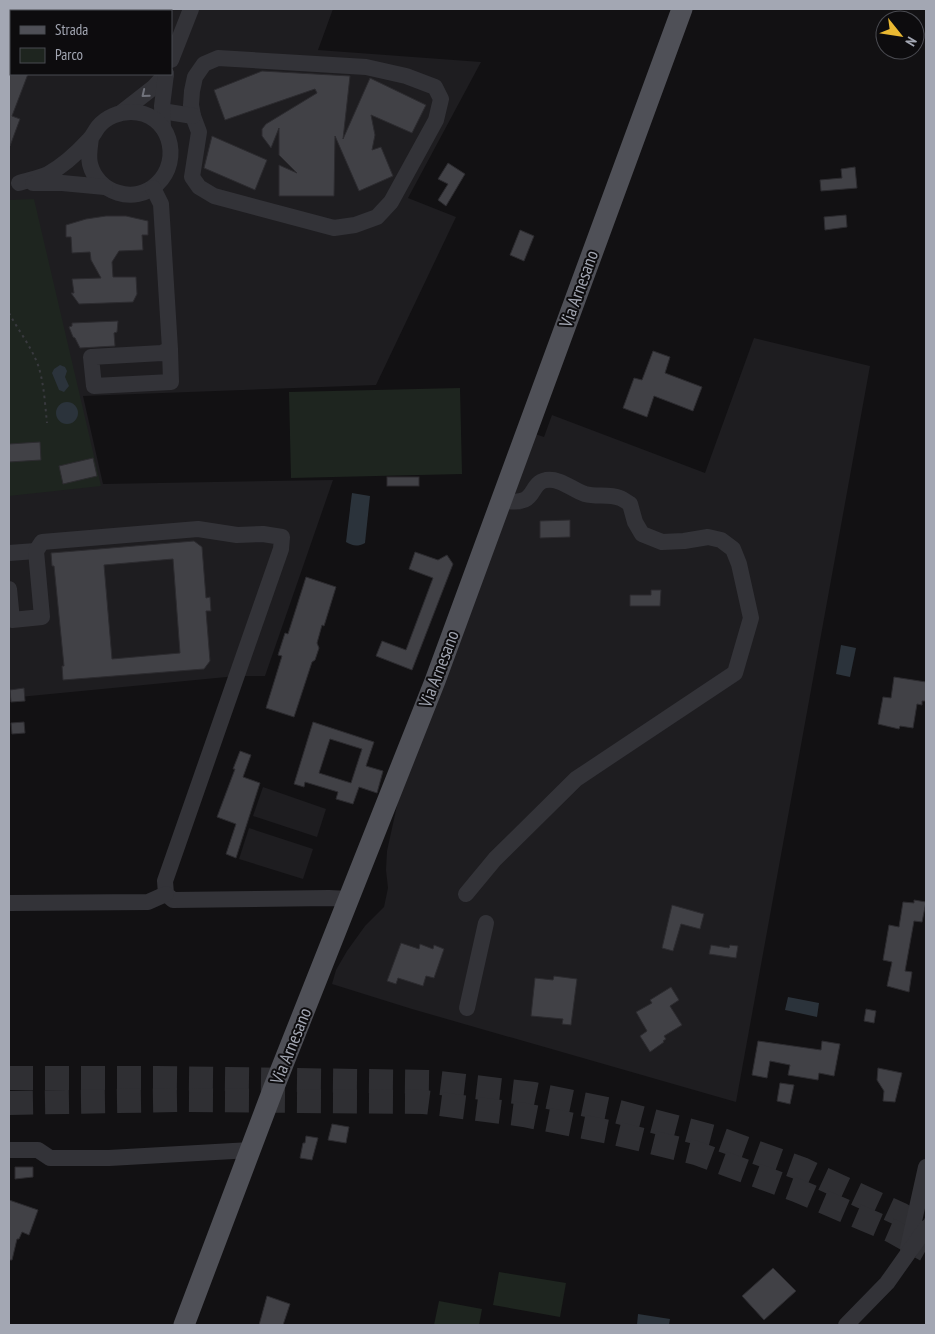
<svg xmlns="http://www.w3.org/2000/svg" width="935" height="1334" viewBox="0 0 935 1334" font-family="'PT Sans Narrow',sans-serif">
  <style>
    .built { fill: #1e1d20; fill-rule: evenodd }
    .green { fill: #1e251f }
    .water { fill: #2b333b }
    .building { fill: #414146; stroke: #2c2b2f; fill-rule: evenodd }
    .lines { fill: none; stroke-linecap: round; stroke-linejoin: round }
    .highway-tunnel { stroke: #2f2f33; stroke-width: 24; stroke-dasharray: 24 12; stroke-linecap: butt }
    .path { stroke: #393a3f; stroke-width: 2; stroke-dasharray: 2.5 4; stroke-linecap: butt }
    .minor { stroke: #333338; stroke-width: 16 }
    .major { stroke: #4f5057; stroke-width: 21 }
    .oneway { stroke: #71737c }
    .labels { text-anchor: middle; stroke-width: 4; stroke-linejoin: round; paint-order: stroke }
    .street-label { font-size: 18px; fill: #a3a7b3; stroke: #0d0c0e }
  </style>
  <rect width="100%" height="100%" fill="#121113"/>
  <!-- built -->
  <g class="built">
    <path d="M 9,9 L 333,9 L 318,50 L 481,62 L 408,198 L 456,217 L 376,385 L 83,396 L 103,484 L 333,480 L 265,676 L 237,676 L 9,698 ZM 11,11 L 171,11 L 171,74 L 11,74 Z"/>
    <path d="M 754,338 L 870,366 L 736,1102 L 412,1009 L 332,984 L 336,970 L 347,951 L 365,926 L 384,907 L 388,888 L 386,870 L 387,851 L 398,801 L 532,433 L 544,437 L 552,415 L 705,473 Z"/>
    <path d="M 263,787 L 326,809 L 317,837 L 253,816 Z"/>
    <path d="M 249,828 L 313,849 L 303,879 L 239,859 Z"/>
  </g>
  <!-- green -->
  <g class="green">
    <path d="M 34,199 L 101,486 L 9,496 L 9,200 Z"/>
    <path d="M 460,388 L 462,474 L 291,478 L 289,392 Z"/>
    <path d="M 499,1272 L 566,1283 L 560,1317 L 493,1305 Z"/>
    <path d="M 439,1301 L 482,1309 L 479,1325 L 434,1325 Z"/>
  </g>
  <!-- water -->
  <g class="water">
    <path d="M 60,365 L 65,367 L 67,371 L 65,377 L 69,386 L 64,392 L 59,390 L 52,373 L 54,369 Z"/>
    <circle cx="67" cy="413" r="11"/>
    <path d="M 352,493 L 370,496 L 365,543 C 357,547 353,546 346,542 Z"/>
    <path d="M 841,645 L 856,648 L 850,677 L 836,674 Z"/>
    <path d="M 788,997 L 819,1003 L 817,1017 L 785,1010 Z"/>
    <path d="M 638,1314 L 670,1319 L 669,1325 L 637,1325 Z"/>
  </g>
  <!-- building -->
  <g class="building">
    <path d="M 262,71 L 350,76 L 343,139 L 370,78 L 426,105 L 412,133 L 371,115 L 375,135 L 372,150 L 381,147 L 393,176 L 359,191 L 335,136 L 334,196 L 279,196 L 279,165 L 297,173 L 279,155 L 279,128 L 271,148 L 262,136 L 262,129 L 266,124 L 317,93 L 315,89 L 225,120 L 214,90 Z"/>
    <path d="M 9,74 L 28,74 L 12,116 L 20,119 L 10,146 Z"/>
    <path d="M 212,136 L 267,160 L 255,190 L 204,168 Z"/>
    <path d="M 448,163 L 465,174 L 446,206 L 438,200 L 448,184 L 438,179 Z"/>
    <path d="M 855,167 L 857,188 L 821,191 L 820,180 L 842,178 L 841,169 Z"/>
    <path d="M 846,215 L 847,227 L 825,230 L 824,217 Z"/>
    <path d="M 106,216 L 126,216 L 148,221 L 148,235 L 142,235 L 143,250 L 119,251 L 112,262 L 113,277 L 136,277 L 137,294 L 133,302 L 79,304 L 71,293 L 74,293 L 72,279 L 101,278 L 91,260 L 90,252 L 72,253 L 71,237 L 66,237 L 66,225 L 86,219 Z"/>
    <path d="M 520,230 L 534,236 L 524,261 L 510,255 Z"/>
    <path d="M 118,321 L 117,332 L 114,333 L 115,346 L 80,348 L 75,338 L 73,337 L 69,327 L 72,326 L 72,323 Z"/>
    <path d="M 653,351 L 670,357 L 665,373 L 702,387 L 693,411 L 654,396 L 647,417 L 623,408 L 634,378 L 642,380 Z"/>
    <path d="M 40,442 L 41,460 L 9,462 L 9,444 Z"/>
    <path d="M 93,458 L 97,476 L 63,484 L 59,466 Z"/>
    <rect x="387" y="477" width="32" height="9"/>
    <path d="M 570,520 L 570,537 L 540,538 L 540,521 Z"/>
    <path d="M 194,541 L 202,547 L 206,598 L 210,597 L 211,611 L 206,611 L 210,661 L 204,669 L 63,680 L 62,666 L 64,666 L 54,566 L 52,566 L 51,553 ZM 173,559 L 180,653 L 112,659 L 104,565 Z"/>
    <path d="M 415,552 L 438,560 L 447,555 L 453,564 L 412,670 L 376,656 L 382,641 L 406,650 L 433,578 L 409,569 Z"/>
    <path d="M 306,577 L 336,587 L 324,626 L 322,625 L 317,643 L 319,648 L 315,660 L 312,662 L 294,717 L 266,708 L 282,656 L 278,655 L 285,633 L 288,634 Z"/>
    <path d="M 651,590 L 661,590 L 660,606 L 630,606 L 630,595 L 651,595 Z"/>
    <path d="M 894,677 L 926,682 L 926,701 L 922,701 L 922,705 L 917,704 L 913,728 L 900,726 L 899,729 L 878,724 L 883,697 L 891,698 Z"/>
    <path d="M 24,688 L 25,701 L 11,702 L 10,690 Z"/>
    <path d="M 24,722 L 25,733 L 12,734 L 11,723 Z"/>
    <path d="M 313,722 L 374,742 L 366,766 L 383,771 L 377,793 L 359,787 L 353,804 L 336,799 L 338,792 L 305,782 L 304,787 L 294,784 ZM 330,739 L 362,749 L 351,783 L 319,773 Z"/>
    <path d="M 240,751 L 251,755 L 243,777 L 260,783 L 236,858 L 226,854 L 236,824 L 217,817 L 235,769 L 233,769 Z"/>
    <path d="M 914,900 L 926,902 L 922,922 L 914,921 L 905,971 L 912,972 L 909,992 L 887,986 L 892,962 L 883,960 L 889,925 L 899,927 L 903,902 L 914,903 Z"/>
    <path d="M 672,905 L 704,914 L 700,929 L 681,924 L 673,951 L 662,948 Z"/>
    <path d="M 401,943 L 419,949 L 420,944 L 433,949 L 434,945 L 444,949 L 434,978 L 426,976 L 423,986 L 398,978 L 396,984 L 387,981 Z"/>
    <path d="M 711,945 L 729,948 L 730,945 L 738,946 L 736,958 L 709,954 Z"/>
    <path d="M 554,976 L 577,979 L 571,1025 L 562,1024 L 563,1019 L 531,1016 L 535,978 L 553,980 Z"/>
    <path d="M 671,987 L 679,1000 L 670,1006 L 682,1025 L 664,1036 L 666,1039 L 663,1041 L 664,1042 L 650,1052 L 640,1036 L 647,1031 L 636,1012 L 652,1003 L 650,1000 Z"/>
    <path d="M 866,1009 L 876,1011 L 874,1023 L 864,1021 Z"/>
    <path d="M 758,1041 L 821,1050 L 822,1041 L 840,1044 L 834,1076 L 819,1073 L 818,1080 L 788,1075 L 790,1065 L 770,1061 L 767,1078 L 752,1075 Z"/>
    <path d="M 878,1068 L 902,1073 L 895,1102 L 883,1101 L 884,1091 L 877,1080 Z"/>
    <path d="M 780,1083 L 794,1085 L 790,1104 L 777,1101 Z"/>
    <path d="M 332,1124 L 349,1127 L 346,1143 L 328,1140 Z"/>
    <path d="M 306,1136 L 318,1138 L 312,1160 L 300,1158 L 303,1143 L 305,1143 Z"/>
    <path d="M 15,1167 L 33,1167 L 33,1177 L 15,1179 Z"/>
    <path d="M 9,1200 L 38,1210 L 29,1235 L 22,1232 L 19,1239 L 17,1239 L 12,1260 L 9,1260 Z"/>
    <path d="M 773,1268 L 796,1291 L 764,1320 L 742,1296 Z"/>
    <path d="M 267,1296 L 290,1304 L 283,1325 L 259,1325 Z"/>
  </g>
  <g class="lines">
    <!-- highway-tunnel -->
    <g class="highway-tunnel">
      <path d="M 9,1078 L 157,1078 L 432,1082 L 534,1094 L 611,1110 L 714,1137 L 802,1169 L 902,1215 L 926,1228"/>
      <path d="M 9,1103 L 181,1100 L 424,1102 L 524,1115 L 614,1133 L 696,1153 L 796,1190 L 892,1231 L 926,1250"/>
    </g>
    <!-- path -->
    <g class="path">
      <path d="M 55,9 L 62,11"/>
      <path d="M 111,11 L 112,9"/>
      <path d="M 9,313 C 18,330 31,346 38,365 C 44,383 45,404 47,423"/>
    </g>
    <!-- minor -->
    <g class="minor">
      <path d="M 218,58 L 366,67 L 406,76 L 435,87 L 441,99 L 436,120 L 391,202 L 377,217 L 355,225 L 334,228 L 214,196 L 199,187 L 192,177 L 199,132 L 193,116 L 191,105 L 192,91 L 195,77 L 204,64 Z"/>
      <path d="M 171,60 L 191,9"/>
      <path d="M 162,111 L 193,116"/>
      <path d="M 122,112 L 154,87 L 166,74"/>
      <path d="M 163,128 L 162,106 L 166,74"/>
      <path d="M 19,183 C 28,180 39,178 48,174 C 63,166 78,152 89,140 C 93,136 95,131 98,127 C 106,117 119,112 131,112 C 170,112 183,160 157,184 C 135,205 97,193 90,164 C 88,155 90,146 91,138"/>
      <path d="M 33,183 L 62,183 L 105,187"/>
      <path d="M 153,188 L 161,204 L 170,349 L 162,353 L 91,357 L 94,386 L 171,382 L 170,349"/>
      <path d="M 9,553 L 36,551"/>
      <path d="M 9,589 L 12,620 L 42,617 L 36,551 L 42,542 L 198,529 L 237,535 L 263,534 L 282,537 L 281,549 L 165,881 L 166,894 L 173,900 L 329,898 L 349,899"/>
      <path d="M 466,894 L 495,859 L 576,779 L 735,673 L 751,618 L 739,564 L 733,549 L 721,540 L 708,537 L 684,541 L 662,542 L 642,534 L 635,522 L 630,504 C 627,502 623,499 620,498 C 609,494 596,497 585,494 C 572,490 561,478 546,480 C 527,484 539,508 502,500"/>
      <path d="M 9,903 L 148,902 L 166,894"/>
      <path d="M 467,1008 L 486,923"/>
      <path d="M 9,1150 L 38,1150 L 50,1158 L 109,1158 L 251,1150"/>
      <path d="M 908,1248 L 926,1167"/>
      <path d="M 846,1325 L 887,1283 L 926,1228"/>
    </g>
    <!-- major -->
    <path class="major" d="M 184,1325 L 274,1087 L 435,681 L 682,9"/>
  </g>
  <!-- one-way arrows -->
  <defs><path id="oneway-chevron" d="M-2-3.5L2.5 0L-2 3.5" fill="none" stroke-width="1.6" stroke-linecap="round" stroke-linejoin="round" transform="scale(1.25)"/></defs>
  <use class="oneway" href="#oneway-chevron" transform="translate(145 94) rotate(141)"/>
  <g class="labels">
    <!-- street labels -->
    <g class="street-label">
      <text transform="translate(579 289) rotate(-70)" y="6">Via Arnesano</text>
      <text transform="translate(439 669) rotate(-69)" y="6">Via Arnesano</text>
      <text transform="translate(291 1046) rotate(-68)" y="6">Via Arnesano</text>
    </g>
  </g>
  <!-- border -->
  <rect width="935" height="1334" fill="none" stroke="#a3a7b3" stroke-width="20"/>
  <!-- legend -->
  <rect x="10" y="10" width="162" height="65" fill="#0d0c0e" stroke="#494a50"/>
  <rect x="20" y="26" width="25" height="8" fill="#4f5057" stroke="#494a50"/>
  <text x="55" y="35" font-size="15" fill="#a3a7b3">Strada</text>
  <rect x="20" y="48" width="25" height="15" fill="#1e251f" stroke="#494a50"/>
  <text x="55" y="60" font-size="15" fill="#a3a7b3">Parco</text>
  <!-- north arrow -->
  <g transform="translate(900 35) rotate(120)"><circle r="24" fill="#0d0c0e" stroke="#494a50"/>
  <path d="M0-4L9 19L0 12L-9 19Z" fill="#eab932"/>
  <text y="-8" font-size="14" font-weight="bold" text-anchor="middle" fill="#a3a7b3">N</text>
  </g>
</svg>
